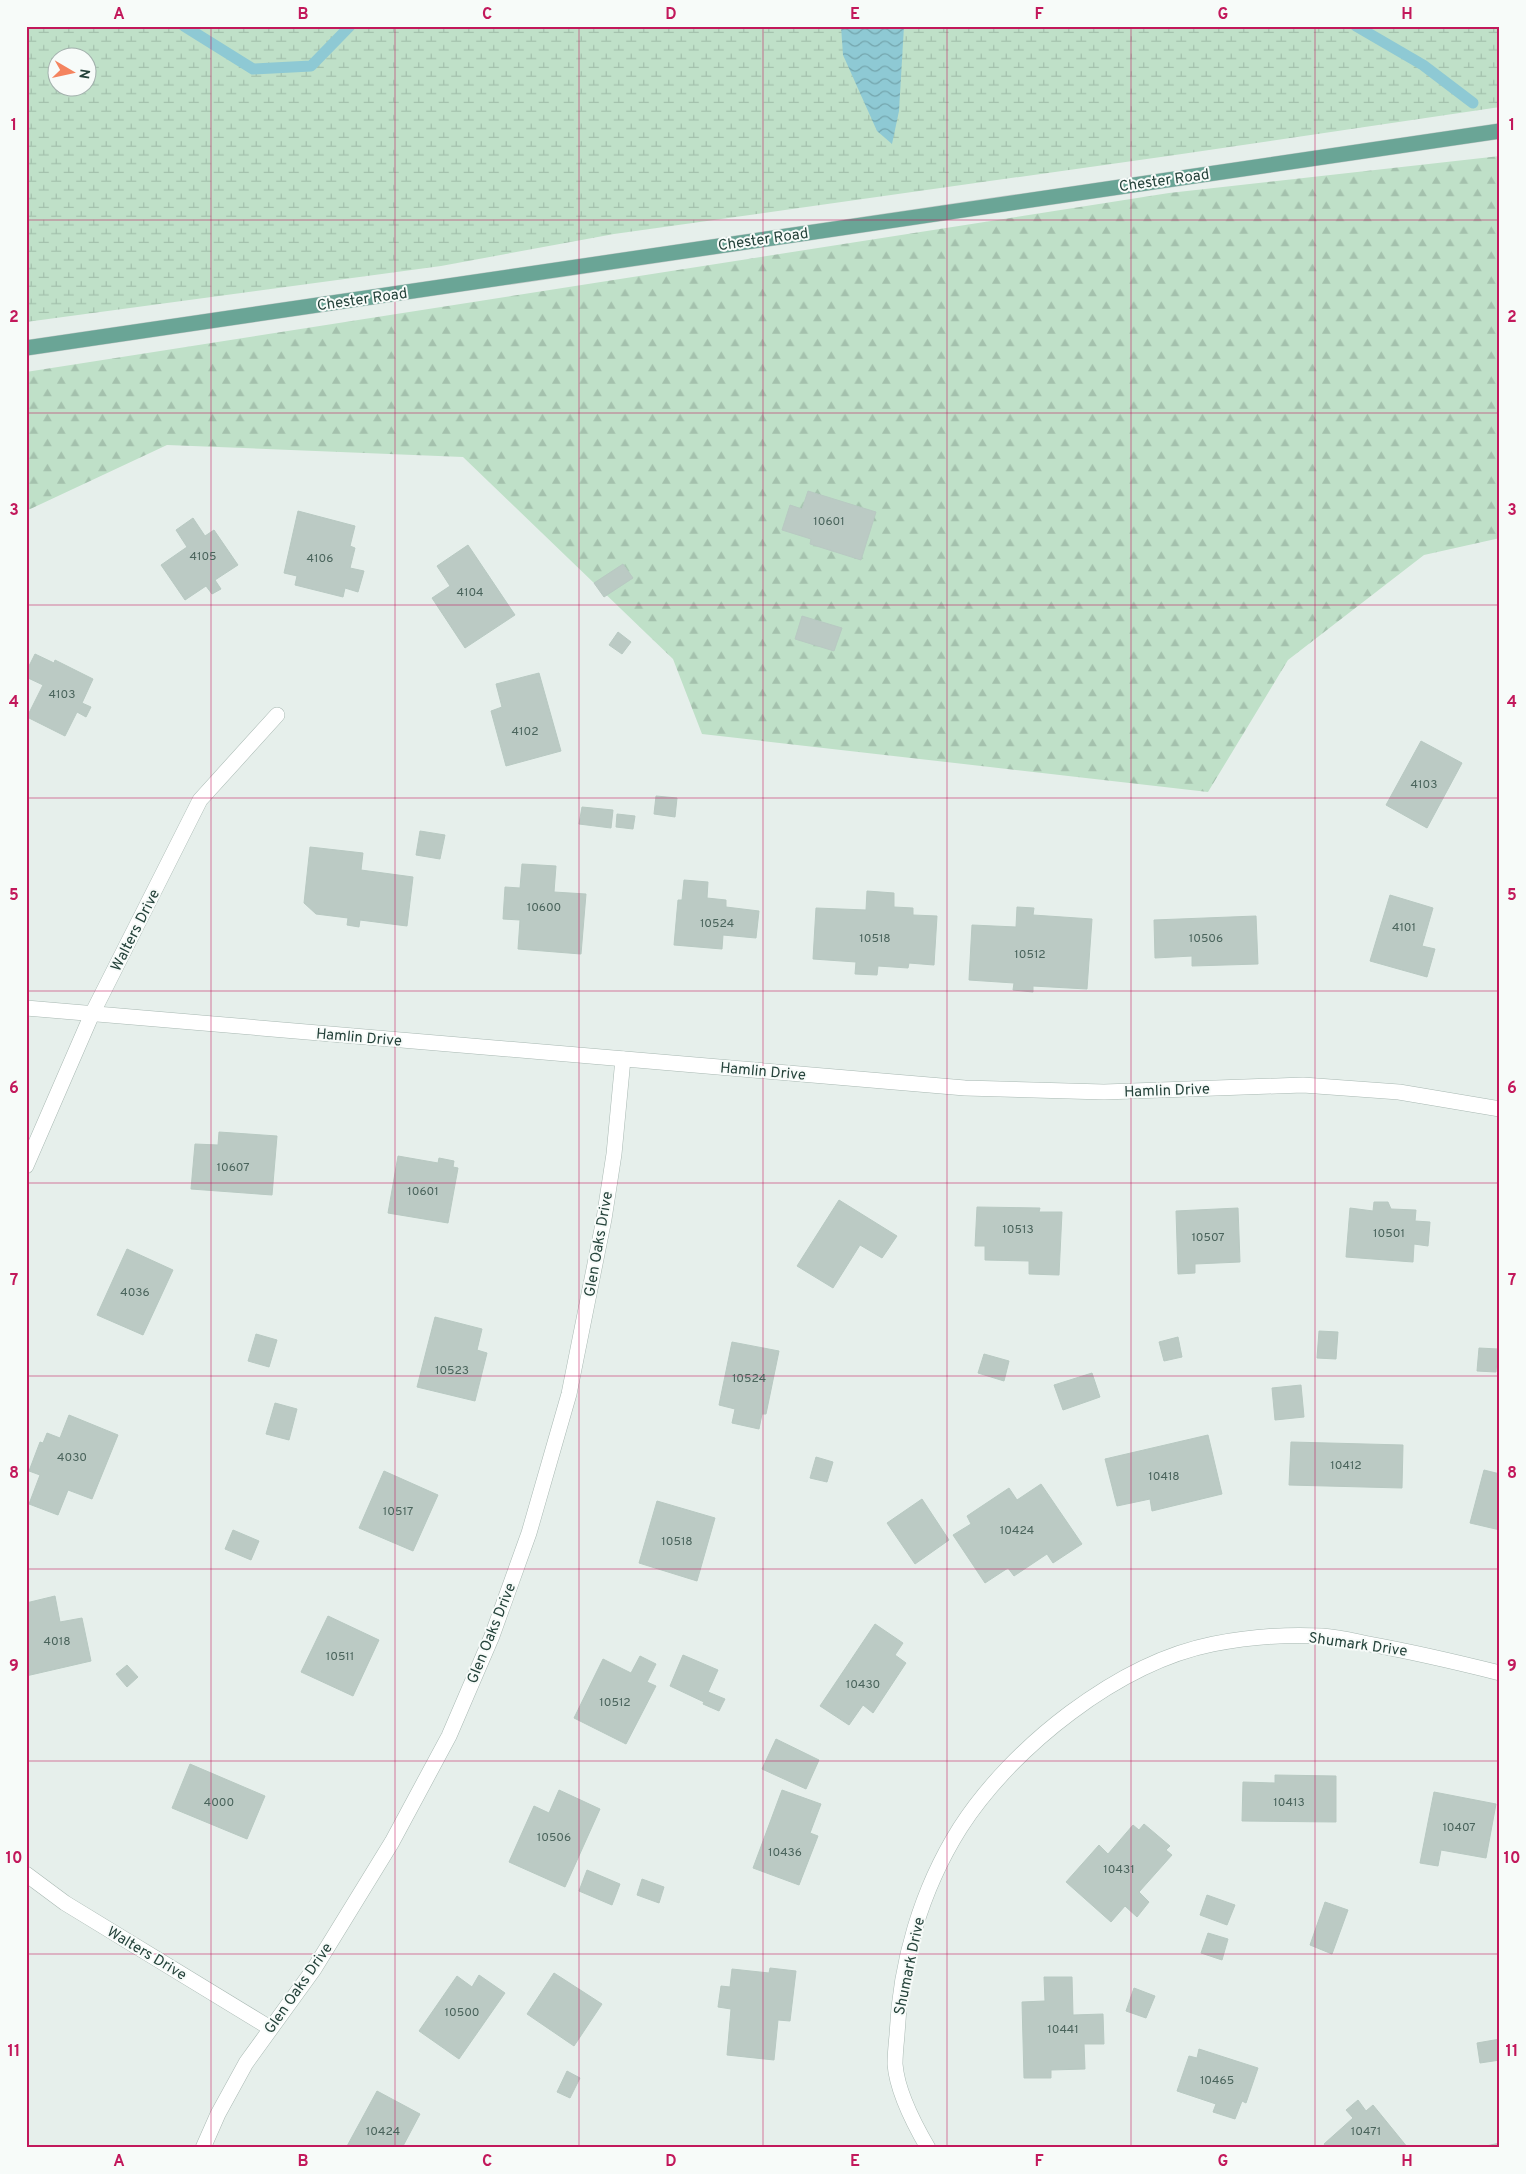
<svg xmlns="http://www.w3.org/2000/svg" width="1526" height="2174" viewBox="0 0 1526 2174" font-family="Overpass,sans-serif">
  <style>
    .forest { fill: url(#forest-firs) }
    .wetland { fill: url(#wetland-marsh); fill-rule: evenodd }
    .water { fill: url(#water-waves) }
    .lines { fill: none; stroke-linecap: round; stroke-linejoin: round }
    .stream { stroke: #8ec9d4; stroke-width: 11 }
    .building { fill: #bbcac4; stroke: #b8c9c2 }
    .minor-casing { stroke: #a8b8b2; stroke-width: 16 }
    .major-casing { stroke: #c2cac8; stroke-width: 16 }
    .minor { stroke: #fff; stroke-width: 15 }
    .major { stroke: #6aa596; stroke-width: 15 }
    .grid { fill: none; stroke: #c2185b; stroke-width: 1; stroke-opacity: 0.55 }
    .labels { text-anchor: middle; stroke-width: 4; stroke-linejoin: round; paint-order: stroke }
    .number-label { font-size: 12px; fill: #4a645c }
    .street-label { font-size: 15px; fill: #24423a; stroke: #f7fbf9 }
    .neatline { fill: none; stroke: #c2185b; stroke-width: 2 }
    .grid-label { font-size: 16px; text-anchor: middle; font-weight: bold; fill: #c2185b }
  </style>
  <defs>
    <pattern id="forest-firs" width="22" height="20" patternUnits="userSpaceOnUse" patternTransform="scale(1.25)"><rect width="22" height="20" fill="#bfe0c8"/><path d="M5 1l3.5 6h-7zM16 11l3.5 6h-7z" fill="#a4c1ad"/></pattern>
    <pattern id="wetland-marsh" width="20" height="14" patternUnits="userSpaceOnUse" patternTransform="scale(1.25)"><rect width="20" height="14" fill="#bfe0c8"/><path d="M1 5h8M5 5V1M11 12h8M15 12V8" fill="none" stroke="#a4c1ad"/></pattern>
    <pattern id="water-waves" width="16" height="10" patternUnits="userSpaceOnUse" patternTransform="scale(1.25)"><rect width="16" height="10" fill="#8ec9d4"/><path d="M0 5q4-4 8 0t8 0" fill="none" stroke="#74a5ad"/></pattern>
  </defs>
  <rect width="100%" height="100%" fill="#e6efeb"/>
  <!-- forest -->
  <path class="forest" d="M 1500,156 L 1500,538 L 1424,555 L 1288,660 L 1208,792 L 702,734 L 673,659 L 463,457 L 167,445 L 26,511 L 26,372 L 1169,193 Z"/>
  <!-- wetland -->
  <path class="wetland" d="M 26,26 L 1500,26 L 1500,107 L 1175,155 L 614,234 L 441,266 L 26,322 ZM 58,58 L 88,58 L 88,88 L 58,88 Z"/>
  <!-- water -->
  <path class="water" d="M 841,26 L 904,26 L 899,111 L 892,144 L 877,131 L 843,55 Z"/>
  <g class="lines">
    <!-- stream -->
    <g class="stream">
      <path d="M 184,26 L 253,69 L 311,66 L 350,26"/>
      <path d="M 1356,26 L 1423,65 L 1473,103"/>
    </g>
  </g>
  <!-- building -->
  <g class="building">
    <path d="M 808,491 L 876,512 L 861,560 L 810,544 L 811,539 L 782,530 L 790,505 L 802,509 Z"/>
    <path d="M 298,511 L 355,526 L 350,546 L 355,548 L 350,568 L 364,571 L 358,592 L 345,588 L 343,597 L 295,585 L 297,576 L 284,573 Z"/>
    <path d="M 193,518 L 205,536 L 214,530 L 238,565 L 215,580 L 221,589 L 212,594 L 206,586 L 185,600 L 161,565 L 187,547 L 176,530 Z"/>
    <path d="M 468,545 L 515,615 L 465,648 L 432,598 L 450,586 L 437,566 Z"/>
    <path d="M 623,564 L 633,578 L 604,597 L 594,583 Z"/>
    <path d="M 802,616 L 842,628 L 834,651 L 795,639 Z"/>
    <path d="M 618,632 L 631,642 L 622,654 L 609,645 Z"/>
    <path d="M 35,654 L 54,663 L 55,660 L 93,679 L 82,703 L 91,707 L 86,717 L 77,712 L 65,736 L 27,717 L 43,685 L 26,677 L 26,672 Z"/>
    <path d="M 539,673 L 561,751 L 506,766 L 491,711 L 502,707 L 496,684 Z"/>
    <path d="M 1421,741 L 1462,763 L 1427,828 L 1386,805 Z"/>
    <path d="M 656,796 L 677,798 L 675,817 L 654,814 Z"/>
    <path d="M 582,807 L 613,810 L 611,828 L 579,824 Z"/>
    <path d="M 617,814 L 635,816 L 633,829 L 616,827 Z"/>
    <path d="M 420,831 L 445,835 L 440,859 L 416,855 Z"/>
    <path d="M 310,847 L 363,853 L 361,870 L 413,877 L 407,926 L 360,920 L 359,927 L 347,925 L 348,918 L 316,914 L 304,903 Z"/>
    <path d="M 522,864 L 556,866 L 554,892 L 586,894 L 581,954 L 518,949 L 520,920 L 503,919 L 505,887 L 520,888 Z"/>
    <path d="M 684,880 L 708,882 L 707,898 L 726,900 L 726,907 L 759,911 L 756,938 L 723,935 L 722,949 L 674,945 L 678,900 L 682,900 Z"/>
    <path d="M 867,891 L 894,893 L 894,907 L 913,908 L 913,915 L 937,916 L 934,965 L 909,963 L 908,968 L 878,966 L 877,975 L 855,974 L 856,962 L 813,959 L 816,908 L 866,910 Z"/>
    <path d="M 1390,895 L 1433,908 L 1422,946 L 1435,949 L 1427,977 L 1370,961 Z"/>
    <path d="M 1017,907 L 1034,908 L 1033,915 L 1092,919 L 1087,989 L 1033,986 L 1033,992 L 1013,990 L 1014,983 L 969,980 L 972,925 L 1016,927 Z"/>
    <path d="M 1256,916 L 1258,964 L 1192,966 L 1192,956 L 1155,958 L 1154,920 Z"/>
    <path d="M 219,1132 L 277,1136 L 272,1195 L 191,1189 L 195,1144 L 218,1145 Z"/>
    <path d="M 398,1156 L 438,1163 L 439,1158 L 454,1161 L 453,1167 L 458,1168 L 448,1223 L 388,1213 Z"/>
    <path d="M 839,1200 L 897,1236 L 882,1258 L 860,1245 L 833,1288 L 797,1266 Z"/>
    <path d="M 1374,1202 L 1388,1202 L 1391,1209 L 1416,1210 L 1415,1221 L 1430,1222 L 1428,1246 L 1414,1244 L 1413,1262 L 1346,1257 L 1350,1208 L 1373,1211 Z"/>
    <path d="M 977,1207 L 1040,1208 L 1039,1212 L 1062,1212 L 1059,1275 L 1029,1274 L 1029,1261 L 985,1260 L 985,1246 L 975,1246 Z"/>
    <path d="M 1238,1208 L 1240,1262 L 1195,1264 L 1195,1273 L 1178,1274 L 1176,1211 Z"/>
    <path d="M 127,1249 L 173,1270 L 143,1335 L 97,1315 Z"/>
    <path d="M 435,1317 L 482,1329 L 477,1350 L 487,1353 L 475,1401 L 417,1387 Z"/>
    <path d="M 1319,1331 L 1338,1332 L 1336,1359 L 1317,1358 Z"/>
    <path d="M 256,1334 L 277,1340 L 269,1367 L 248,1361 Z"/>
    <path d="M 1178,1337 L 1182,1357 L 1164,1361 L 1159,1342 Z"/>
    <path d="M 732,1342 L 779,1351 L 766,1414 L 762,1414 L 759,1429 L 732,1423 L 735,1409 L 719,1405 Z"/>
    <path d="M 1479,1348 L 1498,1349 L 1496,1372 L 1477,1371 Z"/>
    <path d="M 984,1354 L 1009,1361 L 1004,1381 L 978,1373 Z"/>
    <path d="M 1092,1373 L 1100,1397 L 1063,1410 L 1054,1385 Z"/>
    <path d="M 1301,1385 L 1304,1417 L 1275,1420 L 1272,1388 Z"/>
    <path d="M 275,1403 L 297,1409 L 289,1440 L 266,1434 Z"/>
    <path d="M 69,1415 L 118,1435 L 92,1499 L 68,1490 L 58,1515 L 29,1504 L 40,1475 L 29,1471 L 40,1442 L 43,1443 L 47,1433 L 60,1438 Z"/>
    <path d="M 1208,1435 L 1222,1494 L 1152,1511 L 1150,1499 L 1117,1506 L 1105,1459 Z"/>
    <path d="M 1291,1442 L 1403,1445 L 1402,1488 L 1289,1485 Z"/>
    <path d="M 816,1457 L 833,1462 L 827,1482 L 810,1478 Z"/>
    <path d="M 1484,1470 L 1500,1474 L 1500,1530 L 1470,1523 Z"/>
    <path d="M 384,1471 L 438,1495 L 413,1551 L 359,1528 Z"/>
    <path d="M 1041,1484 L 1082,1544 L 1053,1563 L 1047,1554 L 1014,1576 L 1008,1568 L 985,1583 L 953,1535 L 971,1524 L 967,1516 L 1009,1488 L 1017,1500 Z"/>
    <path d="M 922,1499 L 949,1540 L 915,1564 L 887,1523 Z"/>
    <path d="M 657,1501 L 715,1518 L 697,1581 L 639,1563 Z"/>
    <path d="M 233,1530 L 259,1541 L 251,1560 L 225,1549 Z"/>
    <path d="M 55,1596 L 60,1622 L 82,1618 L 91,1661 L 26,1676 L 26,1603 Z"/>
    <path d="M 328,1616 L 379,1640 L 353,1696 L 301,1672 Z"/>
    <path d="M 875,1624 L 903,1643 L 895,1655 L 906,1663 L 873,1713 L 863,1705 L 849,1725 L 820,1706 Z"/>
    <path d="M 683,1655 L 718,1670 L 708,1692 L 725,1699 L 719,1711 L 703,1704 L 704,1702 L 670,1686 Z"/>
    <path d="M 640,1656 L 656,1664 L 647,1682 L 656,1686 L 626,1744 L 574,1718 L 603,1659 L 631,1673 Z"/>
    <path d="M 127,1665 L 138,1677 L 127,1687 L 116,1674 Z"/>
    <path d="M 776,1739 L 819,1760 L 806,1789 L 762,1769 Z"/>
    <path d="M 190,1764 L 265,1796 L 247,1839 L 172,1808 Z"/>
    <path d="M 1275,1775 L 1336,1776 L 1336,1822 L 1242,1821 L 1243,1782 L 1275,1783 Z"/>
    <path d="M 559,1790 L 600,1809 L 565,1887 L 509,1862 L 534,1806 L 549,1813 Z"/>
    <path d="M 782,1790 L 821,1804 L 810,1833 L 818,1836 L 799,1885 L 753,1868 Z"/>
    <path d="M 1434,1792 L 1496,1804 L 1486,1858 L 1441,1850 L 1438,1866 L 1420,1863 Z"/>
    <path d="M 1144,1824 L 1170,1846 L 1166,1850 L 1172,1855 L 1139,1892 L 1149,1902 L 1137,1917 L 1125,1906 L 1111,1922 L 1066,1882 L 1099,1845 L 1108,1854 L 1133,1825 L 1139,1830 Z"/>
    <path d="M 587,1870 L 620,1884 L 612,1905 L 579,1891 Z"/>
    <path d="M 642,1879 L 664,1887 L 659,1903 L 637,1895 Z"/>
    <path d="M 1207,1895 L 1235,1905 L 1227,1925 L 1200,1915 Z"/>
    <path d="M 1325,1902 L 1348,1910 L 1332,1954 L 1310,1945 Z"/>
    <path d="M 1208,1933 L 1228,1939 L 1222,1960 L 1201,1953 Z"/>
    <path d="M 770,1968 L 796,1971 L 790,2021 L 778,2020 L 774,2060 L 727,2055 L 731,2009 L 718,2007 L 721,1986 L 730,1987 L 732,1969 L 769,1973 Z"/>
    <path d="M 554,1973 L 602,2004 L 574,2046 L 527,2014 Z"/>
    <path d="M 479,1975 L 505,1993 L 459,2059 L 419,2031 L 457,1976 L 472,1987 Z"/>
    <path d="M 1044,1977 L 1072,1977 L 1073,2015 L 1103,2014 L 1104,2044 L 1084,2044 L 1085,2069 L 1051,2070 L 1051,2078 L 1024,2078 L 1022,2002 L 1045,2001 Z"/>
    <path d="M 1134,1988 L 1155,1996 L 1146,2018 L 1126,2011 Z"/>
    <path d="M 1500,2039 L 1500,2060 L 1480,2063 L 1477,2043 Z"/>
    <path d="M 1199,2049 L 1258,2068 L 1246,2103 L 1242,2101 L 1235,2119 L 1213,2112 L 1216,2104 L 1177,2091 L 1189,2056 L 1197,2058 Z"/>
    <path d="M 567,2071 L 580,2078 L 570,2098 L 557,2092 Z"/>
    <path d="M 377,2091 L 420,2114 L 402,2148 L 346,2148 Z"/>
    <path d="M 1358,2100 L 1366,2111 L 1373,2105 L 1408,2148 L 1327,2148 L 1324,2144 L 1353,2118 L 1346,2110 Z"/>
    <path d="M 1500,2143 L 1500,2148 L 1487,2148 L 1486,2146 Z"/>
  </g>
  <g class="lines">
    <!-- minor casing -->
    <g class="minor-casing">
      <g id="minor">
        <path d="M 26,1008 L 965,1088 L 1104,1092 L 1303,1085 L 1399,1092 L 1500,1109"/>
        <path d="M 26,1166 L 92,1014 L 200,800 L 277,715"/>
        <path d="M 26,1874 L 65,1903 L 270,2028"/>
        <path d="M 203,2148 L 218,2114 L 246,2063 L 314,1969 L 392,1842 L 449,1736 L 492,1636 L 529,1533 L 569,1394 L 604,1219 L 614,1154 L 623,1059"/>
        <path d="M 928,2148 C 914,2124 897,2092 895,2064 C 895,2055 896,2045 897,2035 C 900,1963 921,1890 960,1828 C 1012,1747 1118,1663 1213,1644 C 1249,1637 1286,1634 1322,1636 C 1338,1637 1354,1641 1369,1644 C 1413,1652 1456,1662 1500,1673"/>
      </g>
    </g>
    <!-- major casing -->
    <g class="major-casing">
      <path id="major" d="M 26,348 L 1500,131"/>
    </g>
    <!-- minor -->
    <use href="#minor" class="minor"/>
    <!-- major -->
    <use href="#major" class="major"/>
  </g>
  <!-- grid -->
  <path class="grid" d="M 211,26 L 211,2148M 395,26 L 395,2148M 579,26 L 579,2148M 763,26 L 763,2148M 947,26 L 947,2148M 1131,26 L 1131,2148M 1315,26 L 1315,2148M 26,220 L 1500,220M 26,413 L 1500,413M 26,605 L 1500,605M 26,798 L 1500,798M 26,991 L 1500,991M 26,1183 L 1500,1183M 26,1376 L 1500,1376M 26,1569 L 1500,1569M 26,1761 L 1500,1761M 26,1954 L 1500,1954"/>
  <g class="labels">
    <!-- number labels -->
    <g class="number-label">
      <text x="829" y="525">10601</text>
      <text x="203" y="560">4105</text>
      <text x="320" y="562">4106</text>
      <text x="470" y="596">4104</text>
      <text x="62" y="698">4103</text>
      <text x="525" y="735">4102</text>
      <text x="1424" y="788">4103</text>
      <text x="544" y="911">10600</text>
      <text x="717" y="927">10524</text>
      <text x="1404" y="931">4101</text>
      <text x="875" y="942">10518</text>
      <text x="1206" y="942">10506</text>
      <text x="1030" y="958">10512</text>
      <text x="233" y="1171">10607</text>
      <text x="423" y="1195">10601</text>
      <text x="1018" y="1233">10513</text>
      <text x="1389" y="1237">10501</text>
      <text x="1208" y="1241">10507</text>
      <text x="135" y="1296">4036</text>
      <text x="452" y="1374">10523</text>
      <text x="749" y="1382">10524</text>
      <text x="72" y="1461">4030</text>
      <text x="1346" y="1469">10412</text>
      <text x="1164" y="1480">10418</text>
      <text x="398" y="1515">10517</text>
      <text x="1017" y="1534">10424</text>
      <text x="677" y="1545">10518</text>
      <text x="57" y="1645">4018</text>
      <text x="340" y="1660">10511</text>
      <text x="863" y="1688">10430</text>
      <text x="615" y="1706">10512</text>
      <text x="219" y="1806">4000</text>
      <text x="1289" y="1806">10413</text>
      <text x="1459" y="1831">10407</text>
      <text x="554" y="1841">10506</text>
      <text x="785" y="1856">10436</text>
      <text x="1119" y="1873">10431</text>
      <text x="462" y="2016">10500</text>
      <text x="1063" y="2033">10441</text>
      <text x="1217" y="2084">10465</text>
      <text x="383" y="2135">10424</text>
      <text x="1366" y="2135">10471</text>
    </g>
    <!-- street labels -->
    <g class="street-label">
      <text transform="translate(1164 180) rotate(-8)" y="5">Chester Road</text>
      <text transform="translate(763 239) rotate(-8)" y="5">Chester Road</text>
      <text transform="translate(362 299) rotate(-8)" y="5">Chester Road</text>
      <text transform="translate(135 930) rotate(-63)" y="5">Walters Drive</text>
      <text transform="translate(359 1037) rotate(5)" y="5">Hamlin Drive</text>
      <text transform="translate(763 1071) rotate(5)" y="5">Hamlin Drive</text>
      <text transform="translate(1167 1090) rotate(-2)" y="5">Hamlin Drive</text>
      <text transform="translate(598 1244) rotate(-80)" y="5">Glen Oaks Drive</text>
      <text transform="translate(491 1633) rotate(-68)" y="5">Glen Oaks Drive</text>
      <text transform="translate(1358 1644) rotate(8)" y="5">Shumark Drive</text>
      <text transform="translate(147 1953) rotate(31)" y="5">Walters Drive</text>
      <text transform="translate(909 1966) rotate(-78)" y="5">Shumark Drive</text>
      <text transform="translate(298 1988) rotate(-55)" y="5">Glen Oaks Drive</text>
    </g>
  </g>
  <!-- border -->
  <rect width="1526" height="2174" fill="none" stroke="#f7fbf9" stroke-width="55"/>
  <!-- north arrow -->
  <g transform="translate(72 72) rotate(99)"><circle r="24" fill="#f7fbf9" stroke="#a3b1ad"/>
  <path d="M0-4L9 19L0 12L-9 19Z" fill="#f4845f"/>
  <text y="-8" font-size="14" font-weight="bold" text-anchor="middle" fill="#24423a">N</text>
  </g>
  <rect x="28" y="28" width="1470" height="2118" class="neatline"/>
  <g class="grid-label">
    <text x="119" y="19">A</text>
    <text x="303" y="19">B</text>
    <text x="487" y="19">C</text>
    <text x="671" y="19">D</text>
    <text x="855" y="19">E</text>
    <text x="1039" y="19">F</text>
    <text x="1223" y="19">G</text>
    <text x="1407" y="19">H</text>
    <text x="14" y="130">1</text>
    <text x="1512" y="130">1</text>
    <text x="14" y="322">2</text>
    <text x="1512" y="322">2</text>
    <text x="14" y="515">3</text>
    <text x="1512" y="515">3</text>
    <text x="14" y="707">4</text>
    <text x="1512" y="707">4</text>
    <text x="14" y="900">5</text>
    <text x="1512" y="900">5</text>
    <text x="14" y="1093">6</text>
    <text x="1512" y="1093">6</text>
    <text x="14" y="1285">7</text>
    <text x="1512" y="1285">7</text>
    <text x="14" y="1478">8</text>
    <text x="1512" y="1478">8</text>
    <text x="14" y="1671">9</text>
    <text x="1512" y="1671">9</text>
    <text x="14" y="1863">10</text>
    <text x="1512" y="1863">10</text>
    <text x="14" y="2056">11</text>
    <text x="1512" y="2056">11</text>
    <text x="119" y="2166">A</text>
    <text x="303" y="2166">B</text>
    <text x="487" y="2166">C</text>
    <text x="671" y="2166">D</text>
    <text x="855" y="2166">E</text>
    <text x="1039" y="2166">F</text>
    <text x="1223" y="2166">G</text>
    <text x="1407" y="2166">H</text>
  </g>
</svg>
